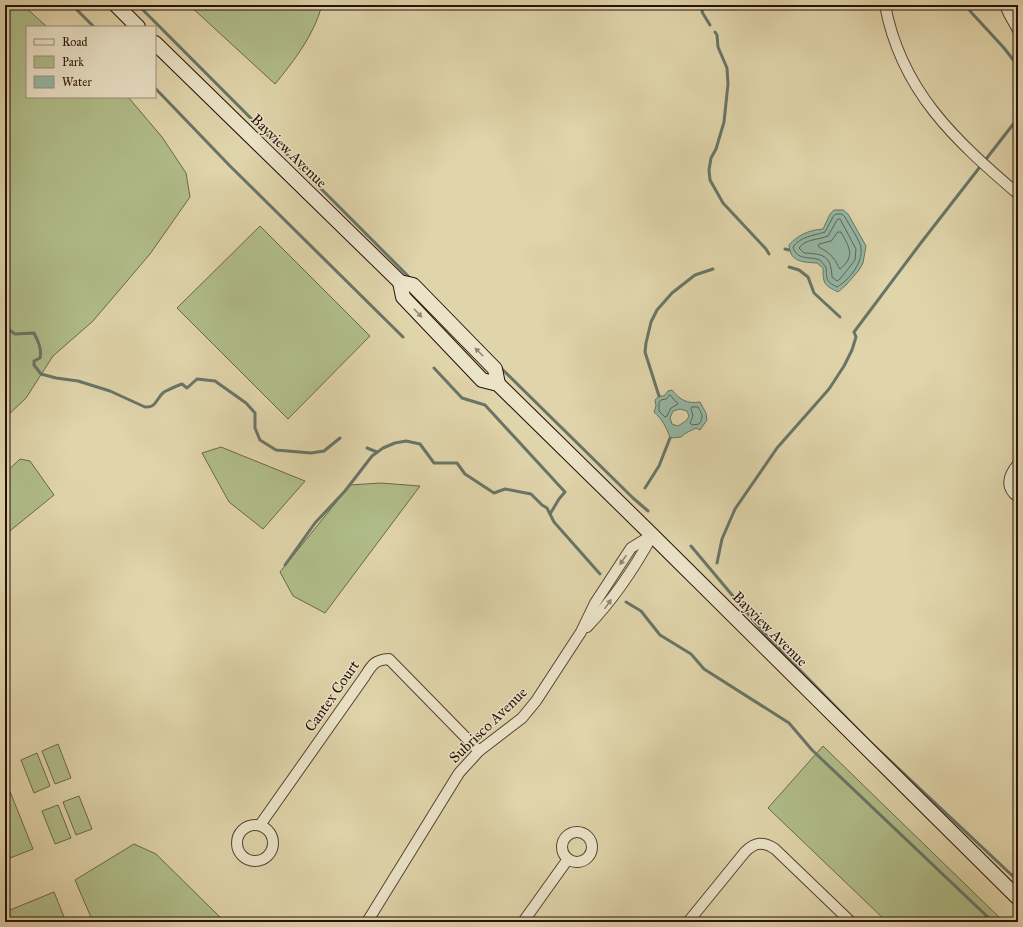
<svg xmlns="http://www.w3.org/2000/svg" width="1023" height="927" viewBox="0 0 1023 927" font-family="'IM FELL Great Primer',serif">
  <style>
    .green { fill: #b0bd8a; stroke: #6b6749 }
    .water { fill: #94b8a6; stroke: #687567; fill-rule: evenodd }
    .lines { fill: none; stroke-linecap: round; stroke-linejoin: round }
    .shore { stroke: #5d6457; stroke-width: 1 }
    .stream { stroke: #687567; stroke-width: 3 }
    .street-casing { stroke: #544230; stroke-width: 12 }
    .secondary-casing { stroke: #261108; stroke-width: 16 }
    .street { stroke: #ebe3c8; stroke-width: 10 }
    .secondary { stroke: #ebe3c8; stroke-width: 14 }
    .oneway { fill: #928472 }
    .labels { text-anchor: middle; stroke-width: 3; stroke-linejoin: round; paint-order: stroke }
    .street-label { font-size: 15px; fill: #261108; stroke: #ebe3c8 }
  </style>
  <rect width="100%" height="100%" fill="#e0d4aa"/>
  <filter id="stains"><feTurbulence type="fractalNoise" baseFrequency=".005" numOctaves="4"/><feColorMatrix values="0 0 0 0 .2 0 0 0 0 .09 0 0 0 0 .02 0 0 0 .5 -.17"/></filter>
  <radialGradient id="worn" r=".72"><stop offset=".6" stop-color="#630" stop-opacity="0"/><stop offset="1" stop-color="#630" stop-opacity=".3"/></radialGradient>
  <!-- green -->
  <g class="green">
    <path d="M 5,5 L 23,5 L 47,27 L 27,27 L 27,97 L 128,97 L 162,137 L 186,173 L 190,197 L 150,254 L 93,321 L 53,356 L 26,398 L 5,418 Z"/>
    <path d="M 189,5 L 322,5 C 314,35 294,61 275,84 Z"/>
    <path d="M 260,226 L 370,336 L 288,419 L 177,308 Z"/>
    <path d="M 221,447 L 305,481 L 263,529 L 229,502 L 202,453 Z"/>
    <path d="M 20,459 L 30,461 L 54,495 L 5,535 L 5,473 Z"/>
    <path d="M 381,483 L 420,486 L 325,613 L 293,596 L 280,572 L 350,485 Z"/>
    <path d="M 58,744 L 71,778 L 55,784 L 42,751 Z"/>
    <path d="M 823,746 L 1004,922 L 887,922 L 768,808 Z"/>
    <path d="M 37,753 L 50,786 L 34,793 L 21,760 Z"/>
    <path d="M 5,779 L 33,849 L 5,860 Z"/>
    <path d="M 79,796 L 92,829 L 76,835 L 63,802 Z"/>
    <path d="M 58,805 L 71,838 L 55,844 L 42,811 Z"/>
    <path d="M 134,844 L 156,854 L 225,922 L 93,922 L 75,880 Z"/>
    <path d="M 54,892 L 66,922 L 5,922 L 5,912 Z"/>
  </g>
  <!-- water -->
  <g class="water">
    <path d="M 834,210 L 843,210 L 848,214 L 866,246 L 863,263 L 859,270 L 846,285 L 838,292 C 824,285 823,284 823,268 L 817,263 C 804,262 790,263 789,245 C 798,235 809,230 823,229 L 830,214 Z"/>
    <path d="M 672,390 C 680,400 687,404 700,402 L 706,413 L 707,420 L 700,430 L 696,428 C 691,431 686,432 681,437 L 670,438 C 667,428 662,419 654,412 L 656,406 L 655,400 L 659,396 L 664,396 L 668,391 ZM 680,409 L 687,411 L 689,416 L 687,420 L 678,426 L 672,424 L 670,418 L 673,411 Z"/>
  </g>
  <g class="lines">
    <!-- shore -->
    <g class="shore">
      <path d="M 836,214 L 842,214 L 845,217 C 848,223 861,242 861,248 C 863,263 849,280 837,287 C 825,281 827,279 826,267 L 820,260 C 810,256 797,261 793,247 C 801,236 813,236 825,232 L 833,217 Z"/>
      <path d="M 840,219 L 856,249 L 855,260 L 852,264 L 840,279 L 837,281 L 832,277 C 831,255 823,254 804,253 L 799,248 C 805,239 818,240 828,236 L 837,220 Z"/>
      <path d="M 838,232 L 841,232 C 849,247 856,256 840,269 C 837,266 837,261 833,258 C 829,252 823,250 818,246 L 819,244 L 831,241 Z"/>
      <path d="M 670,395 L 678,404 L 671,408 L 667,416 L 665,417 L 659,411 L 659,402 L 661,400 L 666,399 Z"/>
      <path d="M 692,407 L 698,407 C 702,414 704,417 699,424 L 692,425 L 690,423 L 693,416 L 691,409 Z"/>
    </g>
    <!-- stream -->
    <g class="stream">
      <path d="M 72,5 L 94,27"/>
      <path d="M 138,5 L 412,280"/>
      <path d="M 704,5 L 702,12 L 710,25"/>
      <path d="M 970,11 L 1004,48 L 1018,66"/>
      <path d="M 715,32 L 717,35 L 718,47 L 727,68 L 728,84 L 724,122 L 716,149 L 711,158 L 709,170 L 710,180 L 723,203 L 766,249 L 769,254"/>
      <path d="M 155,88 L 230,166 L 403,337"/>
      <path d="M 785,249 L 789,250"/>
      <path d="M 789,267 L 799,270 L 808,277 L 814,293 L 840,317"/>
      <path d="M 5,327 L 15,334 L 34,333 C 38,341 42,349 40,358 L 34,361 L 34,365 L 41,374 L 56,378 L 78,381 L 110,391 L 145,407 C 157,408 156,398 164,392 C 170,389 176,386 182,384 L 187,388 L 197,379 L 215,381 L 246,403 L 255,413 L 255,428 L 260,440 L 276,450 L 311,453 L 324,451 L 340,438"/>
      <path d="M 434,368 L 462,398 L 485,405 L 565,492 L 559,499 L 550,514"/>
      <path d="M 501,368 L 633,498 L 648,511"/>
      <path d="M 659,396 L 645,352 L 646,343 L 651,322 L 657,310 L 672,293 L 695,275 L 713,269"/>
      <path d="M 367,448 L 377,452"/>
      <path d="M 645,488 L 659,466 L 670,438"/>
      <path d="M 691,546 L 764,633 L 867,739 L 1018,881"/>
      <path d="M 717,563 L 722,539 L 735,509 L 777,448 L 829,389 L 844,366 L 852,350 L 856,337 L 854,332 L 920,244 L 1018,118"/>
      <path d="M 285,565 L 315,523 L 345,491 L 372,456 L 383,448 L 395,443 L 406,441 L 420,444 L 434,463 L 457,463 L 465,474 L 494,493 L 505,489 L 531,494 L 542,505 L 547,508 L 554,522 L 600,574"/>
      <path d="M 626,602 L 641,611 L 660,635 L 691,654 L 704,669 L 789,723 L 812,750 L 993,922"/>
    </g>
    <!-- street casing -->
    <g class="street-casing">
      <g id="street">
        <path d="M 885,5 C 901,91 955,140 1018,194"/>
        <path d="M 1005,5 L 1009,14 L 1018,30"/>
        <path d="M 1018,464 C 1009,475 1004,487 1018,497"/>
        <path d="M 587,627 C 613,600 634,569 652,536"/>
        <circle cx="255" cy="843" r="18"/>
        <path d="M 260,825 L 365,676 C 372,665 374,660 389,659 L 479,751"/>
        <circle cx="577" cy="847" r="15"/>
        <path d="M 367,922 L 459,773 L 479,751 L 522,718 L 536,701 L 581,632 L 595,603 L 631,548 L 652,535"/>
        <path d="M 523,922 L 568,859"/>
        <path d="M 688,922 L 745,852 C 755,842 763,841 775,849 L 851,922"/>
      </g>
    </g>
    <!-- secondary casing -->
    <g class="secondary-casing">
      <g id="secondary">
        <path d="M 116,5 L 138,27"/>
        <path d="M 155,43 L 400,282 L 413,285 L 495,369 L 498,384"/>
        <path d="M 400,282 L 403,297 L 482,380 L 498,384 L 652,535 L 1018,898"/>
      </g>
    </g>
    <!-- street -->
    <use href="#street" class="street"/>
    <!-- secondary -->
    <use href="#secondary" class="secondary"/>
  </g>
  <!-- one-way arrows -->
  <defs><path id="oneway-solid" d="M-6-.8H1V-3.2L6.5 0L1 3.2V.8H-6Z"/></defs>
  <g class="oneway">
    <use href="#oneway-solid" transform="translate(418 313) rotate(46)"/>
    <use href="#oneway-solid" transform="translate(479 352) rotate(-135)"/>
    <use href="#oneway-solid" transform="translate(623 560) rotate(125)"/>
    <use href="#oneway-solid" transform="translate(608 604) rotate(-55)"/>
  </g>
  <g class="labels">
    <!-- street labels -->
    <g class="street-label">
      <text transform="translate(289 151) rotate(44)" y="5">Bayview Avenue</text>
      <text transform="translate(770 629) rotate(45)" y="5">Bayview Avenue</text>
      <text transform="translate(332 696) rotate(-55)" y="5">Cantex Court</text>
      <text transform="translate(488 725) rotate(-44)" y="5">Subrisco Avenue</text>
    </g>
  </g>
  <!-- margin -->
  <rect width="1023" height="927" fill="none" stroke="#e0d4aa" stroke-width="20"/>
  <rect x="6" y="6" width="1011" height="915" fill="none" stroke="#261108" stroke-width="2"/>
  <rect x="10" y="10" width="1003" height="907" fill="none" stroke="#261108"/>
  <!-- legend -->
  <rect x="26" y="26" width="130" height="72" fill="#ebe3c8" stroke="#9c8f7b"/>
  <rect x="34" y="39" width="20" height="6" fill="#ebe3c8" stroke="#9c8f7b"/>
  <text x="62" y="46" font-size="12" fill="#261108">Road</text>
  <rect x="34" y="56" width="20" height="12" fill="#b0bd8a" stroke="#9c8f7b"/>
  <text x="62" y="66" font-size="12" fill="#261108">Park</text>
  <rect x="34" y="76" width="20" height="12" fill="#94b8a6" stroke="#9c8f7b"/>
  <text x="62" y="86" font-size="12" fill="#261108">Water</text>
  <rect width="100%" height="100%" filter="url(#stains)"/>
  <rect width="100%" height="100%" fill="url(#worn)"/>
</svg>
